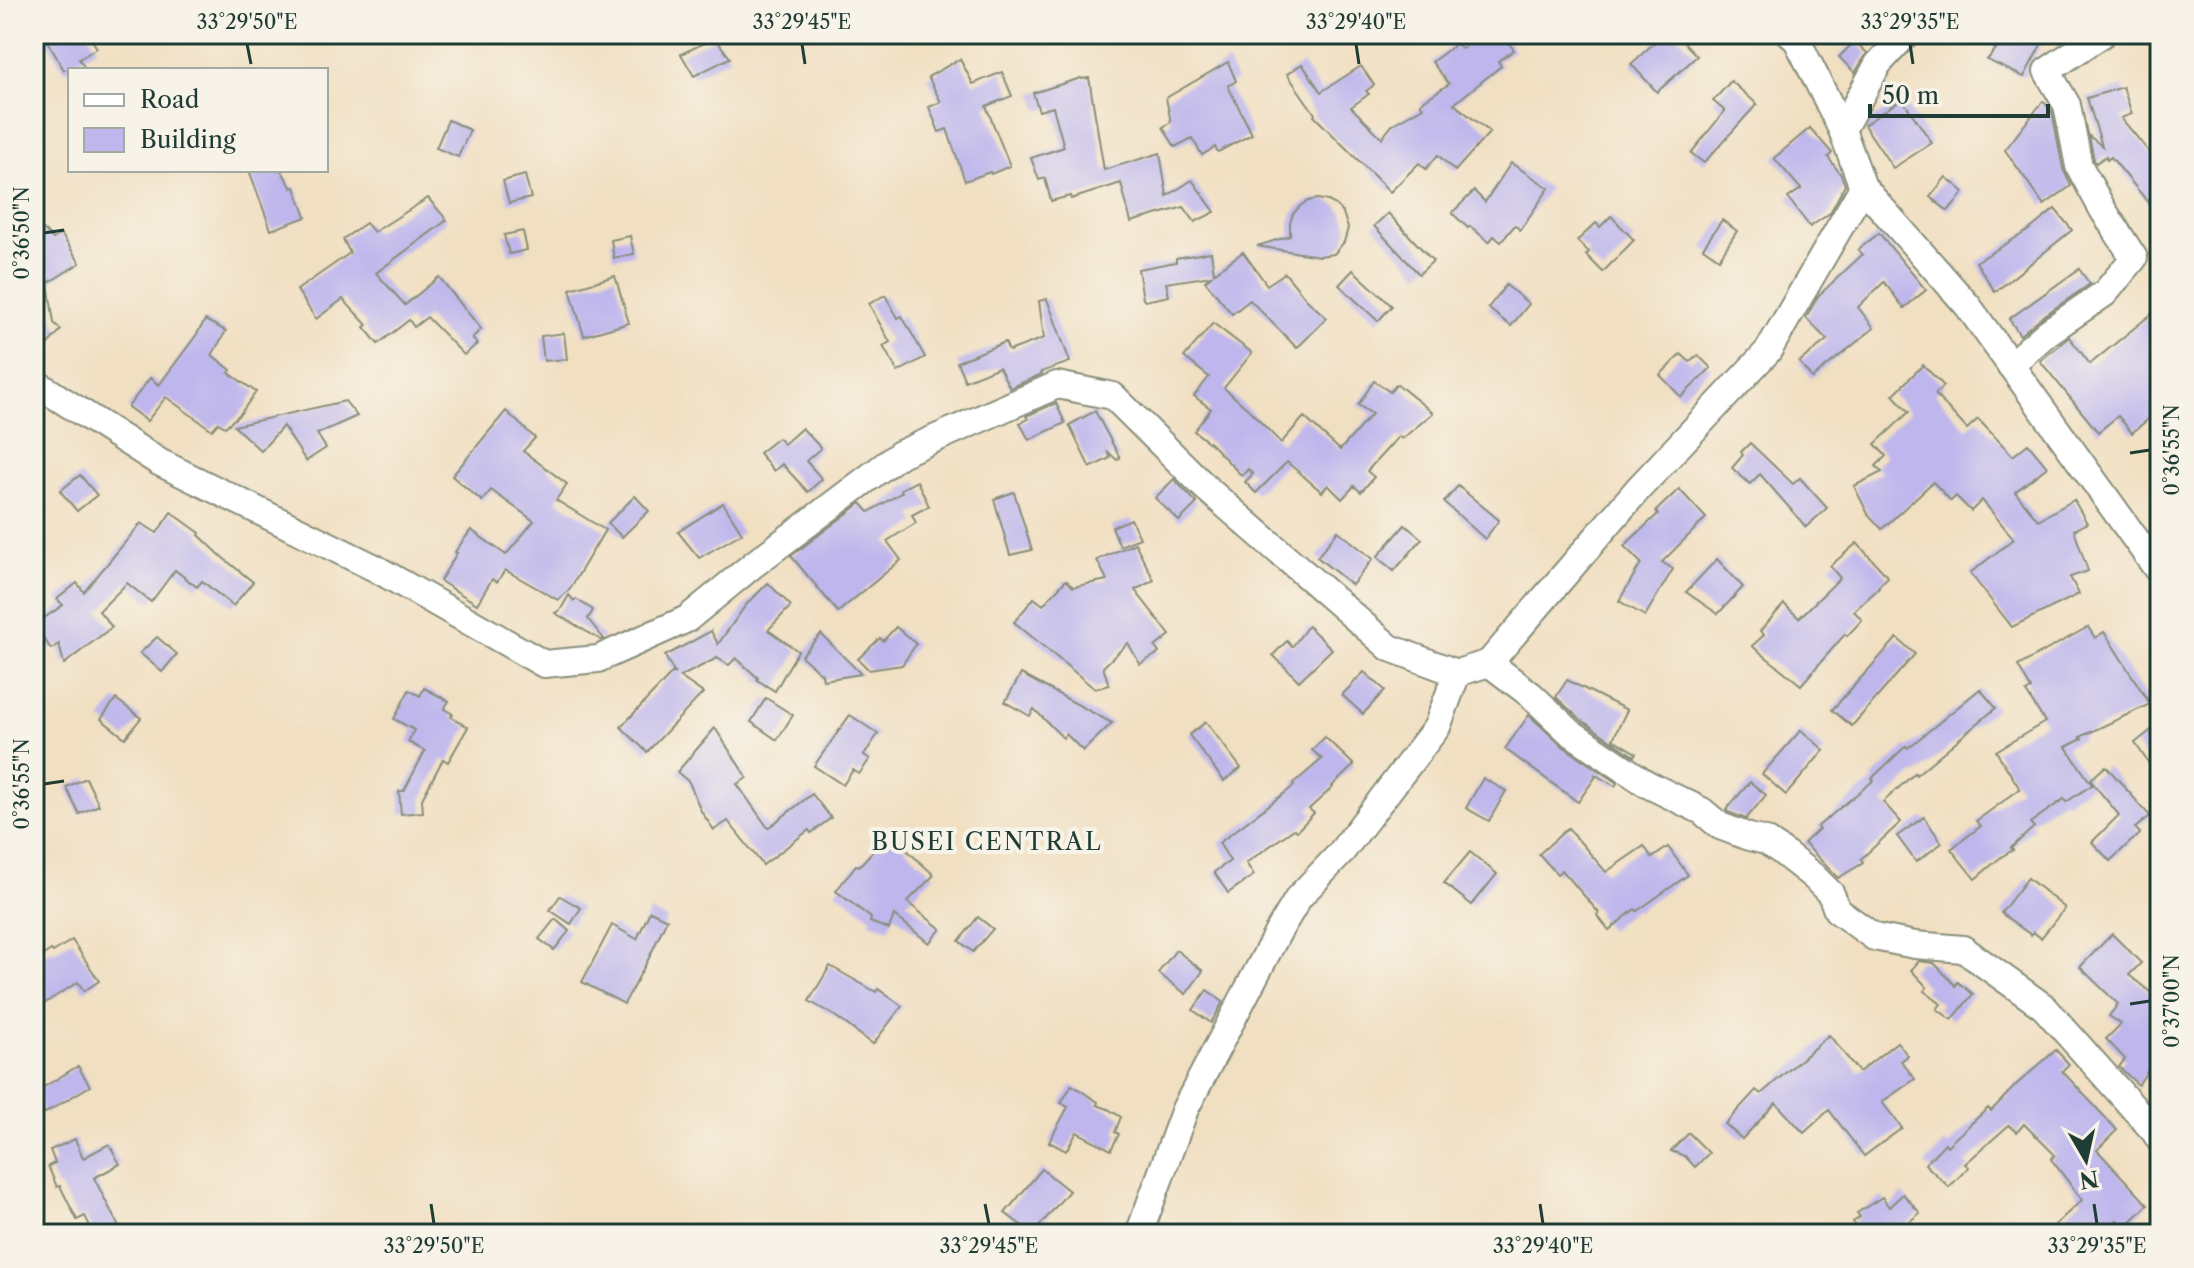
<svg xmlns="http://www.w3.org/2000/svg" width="2194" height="1268" viewBox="0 0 2194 1268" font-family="'Libre Caslon Text',serif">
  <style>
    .building { fill: #beb6ec }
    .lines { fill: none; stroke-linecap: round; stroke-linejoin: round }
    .minor-casing { stroke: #888e7a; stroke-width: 30 }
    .minor { stroke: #fff; stroke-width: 26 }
    .ticks { fill: none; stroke: #1f3d34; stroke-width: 3 }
    .labels { text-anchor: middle; stroke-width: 8; stroke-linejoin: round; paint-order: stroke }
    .quarter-label { font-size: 24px; letter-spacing: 2px; fill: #1f3d34; stroke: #f7f3e8 }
    .neatline { fill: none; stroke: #1f3d34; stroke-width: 3 }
    .ticks-label { font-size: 20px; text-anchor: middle; fill: #1f3d34 }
  </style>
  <rect width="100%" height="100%" fill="#f7f3e8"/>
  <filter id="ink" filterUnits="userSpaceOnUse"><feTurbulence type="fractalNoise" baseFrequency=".0125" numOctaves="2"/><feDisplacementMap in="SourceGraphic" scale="16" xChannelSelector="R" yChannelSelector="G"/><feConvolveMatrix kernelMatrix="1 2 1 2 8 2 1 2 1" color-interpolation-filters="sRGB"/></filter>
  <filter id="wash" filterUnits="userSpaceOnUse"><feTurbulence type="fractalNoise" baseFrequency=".006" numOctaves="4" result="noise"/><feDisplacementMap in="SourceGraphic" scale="32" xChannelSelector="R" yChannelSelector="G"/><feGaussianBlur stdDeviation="1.8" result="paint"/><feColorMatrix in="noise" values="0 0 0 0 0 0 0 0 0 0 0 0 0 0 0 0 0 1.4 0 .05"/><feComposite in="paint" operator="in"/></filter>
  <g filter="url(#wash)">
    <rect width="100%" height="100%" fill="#f1dfc1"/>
    <g id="blocks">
      <!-- building -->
      <g class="building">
        <path d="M 43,34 L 88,34 L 97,48 L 79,59 L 86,70 L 64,70 Z"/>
        <path d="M 1482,34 L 1502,34 L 1514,50 L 1498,61 L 1501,66 L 1454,104 L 1490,132 L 1455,171 L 1438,155 L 1426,169 L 1419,163 L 1390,192 L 1314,116 L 1315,114 L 1287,74 L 1302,64 L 1321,92 L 1361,66 L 1374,85 L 1366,91 L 1369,94 L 1351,107 L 1382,138 L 1393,124 L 1423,107 L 1420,103 L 1449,84 L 1432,62 L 1457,43 L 1462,49 Z"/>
        <path d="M 1664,34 L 1676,34 L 1697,56 L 1657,92 L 1631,64 Z"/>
        <path d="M 1971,34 L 2028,34 L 2043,41 L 2024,77 L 1987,60 L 1996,49 Z"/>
        <path d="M 715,38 L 730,58 L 694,76 L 681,54 Z"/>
        <path d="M 1855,41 L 1867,53 L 1855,73 L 1839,57 Z"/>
        <path d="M 960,59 L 973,84 L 1002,72 L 1012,96 L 986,106 L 1010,166 L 991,174 L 990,172 L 965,181 L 947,129 L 939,132 L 929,107 L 941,102 L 928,77 Z"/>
        <path d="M 1228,62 L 1236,81 L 1228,86 L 1252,134 L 1218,152 L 1215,147 L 1202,155 L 1192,138 L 1175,147 L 1163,127 L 1171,122 L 1166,98 Z"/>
        <path d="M 1081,78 L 1082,79 L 1089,78 L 1104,170 L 1160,153 L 1167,196 L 1192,180 L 1215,212 L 1195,222 L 1184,207 L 1131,222 L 1121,183 L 1071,199 L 1070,196 L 1051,201 L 1045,178 L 1039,180 L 1031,158 L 1064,147 L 1053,107 L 1039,111 L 1033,93 Z"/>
        <path d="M 1731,81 L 1757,104 L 1704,163 L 1691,153 L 1725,111 L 1713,101 Z"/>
        <path d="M 2123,87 L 2132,114 L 2121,118 L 2160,165 L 2160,217 L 2111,157 L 2107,160 L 2106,156 L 2096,163 L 2094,160 L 2089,136 L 2102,146 L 2087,98 Z"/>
        <path d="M 1902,99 L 1932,143 L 1893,168 L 1864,125 Z"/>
        <path d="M 2043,101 L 2052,111 L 2063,169 L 2071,186 L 2044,205 L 2005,150 Z"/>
        <path d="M 448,120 L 470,130 L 458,157 L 436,148 Z"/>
        <path d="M 1810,128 L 1832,153 L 1828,157 L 1841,175 L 1845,185 L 1830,213 L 1810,227 L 1788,198 L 1801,189 L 1774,158 Z"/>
        <path d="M 1511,163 L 1549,188 L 1520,230 L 1515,225 L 1501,242 L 1494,236 L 1489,242 L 1470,226 L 1468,228 L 1452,213 L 1474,191 L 1485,202 Z"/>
        <path d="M 249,170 L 281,170 L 292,188 L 295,187 L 306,217 L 271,230 Z"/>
        <path d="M 525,175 L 531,198 L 509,203 L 503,181 Z"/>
        <path d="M 1946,177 L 1964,192 L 1948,211 L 1930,197 Z"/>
        <path d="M 428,198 L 447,220 L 376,273 L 405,305 L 439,277 L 481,329 L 472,338 L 477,344 L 464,355 L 427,317 L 414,327 L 409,320 L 378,344 L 364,327 L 367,325 L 343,299 L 316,319 L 297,290 L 350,253 L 343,239 L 366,223 L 374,232 Z"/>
        <path d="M 1318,199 L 1328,201 L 1336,205 L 1343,213 L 1348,228 L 1344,242 L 1334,254 L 1319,256 L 1257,246 L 1290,236 L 1290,223 L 1293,214 L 1300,206 L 1308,201 Z"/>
        <path d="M 2055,209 L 2072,230 L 1995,292 L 1976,262 L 2029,230 Z"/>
        <path d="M 1388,213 L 1433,261 L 1419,274 L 1374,226 Z"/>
        <path d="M 1611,216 L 1634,240 L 1603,272 L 1586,255 L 1589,252 L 1577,241 L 1596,223 L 1600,227 Z"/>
        <path d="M 1722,220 L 1737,231 L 1719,259 L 1703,248 Z"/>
        <path d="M 34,221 L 53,239 L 61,234 L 80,263 L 48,283 L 54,323 L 61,330 L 34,359 Z"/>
        <path d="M 523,231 L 527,250 L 509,254 L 504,235 Z"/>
        <path d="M 1879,233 L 1926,290 L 1904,308 L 1884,282 L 1858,307 L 1874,328 L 1812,378 L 1799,362 L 1827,340 L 1806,318 L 1818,296 L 1862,255 L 1858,250 Z"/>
        <path d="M 630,236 L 634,254 L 614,258 L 611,240 Z"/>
        <path d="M 1211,252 L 1214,273 L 1243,252 L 1267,285 L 1285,273 L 1307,300 L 1327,318 L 1297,348 L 1250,300 L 1232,314 L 1205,281 L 1211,276 L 1166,283 L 1169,296 L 1145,301 L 1143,299 L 1138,269 L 1176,262 L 1176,258 Z"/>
        <path d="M 2079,269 L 2090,284 L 2039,319 L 2020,335 L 2009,319 Z"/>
        <path d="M 1353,270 L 1392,306 L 1378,321 L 1339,285 Z"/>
        <path d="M 615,276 L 629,323 L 584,336 L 570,289 Z"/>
        <path d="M 1506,285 L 1529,304 L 1511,326 L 1488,308 Z"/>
        <path d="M 885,295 L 898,318 L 902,316 L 925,357 L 898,372 L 883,346 L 890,342 L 869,304 Z"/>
        <path d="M 1047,299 L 1070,362 L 1041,372 L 1042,374 L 1010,388 L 999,367 L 965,381 L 957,362 L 1005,342 L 1009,351 L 1044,338 L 1039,301 Z"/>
        <path d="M 2160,307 L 2160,409 L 2132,433 L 2118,416 L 2098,432 L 2040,361 L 2069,337 L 2090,364 Z"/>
        <path d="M 205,320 L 226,331 L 212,355 L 231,370 L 229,373 L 256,392 L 240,414 L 225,427 L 218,423 L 212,430 L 166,397 L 147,421 L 128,407 L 150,378 L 159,385 L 197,334 Z"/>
        <path d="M 1213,323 L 1252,353 L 1224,388 L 1249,410 L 1281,443 L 1304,417 L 1340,450 L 1372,414 L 1358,405 L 1374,381 L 1390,392 L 1397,384 L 1433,413 L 1402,439 L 1399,436 L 1367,471 L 1374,477 L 1361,492 L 1354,486 L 1342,499 L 1328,485 L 1322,492 L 1287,462 L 1256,493 L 1245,482 L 1253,474 L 1248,469 L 1242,476 L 1211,444 L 1194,431 L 1211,409 L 1194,396 L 1209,377 L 1184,357 Z"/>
        <path d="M 564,333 L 567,359 L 544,361 L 541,336 Z"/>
        <path d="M 1681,354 L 1690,362 L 1698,355 L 1711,368 L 1681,397 L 1660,375 Z"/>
        <path d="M 1923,365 L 1944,386 L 1935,394 L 1967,429 L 1978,419 L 2013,456 L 2028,444 L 2047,467 L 2015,492 L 2038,520 L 2074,500 L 2087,523 L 2074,530 L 2088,571 L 2070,577 L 2079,594 L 2012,627 L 1970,573 L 2014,539 L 1982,500 L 1971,511 L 1956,496 L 1951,501 L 1933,482 L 1882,529 L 1868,514 L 1854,486 L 1882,472 L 1876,466 L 1886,456 L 1875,444 L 1909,412 L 1893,395 Z"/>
        <path d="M 345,401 L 357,416 L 317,434 L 326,448 L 306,461 L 283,426 L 261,451 L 234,426 Z"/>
        <path d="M 1056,403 L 1065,423 L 1029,440 L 1020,423 L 1028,419 L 1026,416 Z"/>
        <path d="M 506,411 L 535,438 L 523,451 L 567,484 L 556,500 L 605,530 L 570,589 L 558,600 L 505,570 L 497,582 L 492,579 L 477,604 L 440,581 L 457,553 L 455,552 L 471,530 L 506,555 L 534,521 L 491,490 L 482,501 L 452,476 Z"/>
        <path d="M 1095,411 L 1120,458 L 1117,460 L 1107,451 L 1110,458 L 1090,468 L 1069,425 Z"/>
        <path d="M 802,428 L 821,448 L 806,461 L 822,479 L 808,492 L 782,464 L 774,471 L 759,453 L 778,438 L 784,444 Z"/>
        <path d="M 1750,443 L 1793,484 L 1800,478 L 1827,508 L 1806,527 L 1760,474 L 1750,484 L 1732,468 L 1743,455 L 1741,452 Z"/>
        <path d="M 80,475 L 97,495 L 77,511 L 60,491 Z"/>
        <path d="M 1174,479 L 1197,503 L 1179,521 L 1155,498 Z"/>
        <path d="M 917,481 L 929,506 L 912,515 L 916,523 L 887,541 L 901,560 L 838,612 L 791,556 L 861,503 L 869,512 L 902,492 L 901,489 Z"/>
        <path d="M 1458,486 L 1499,520 L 1485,539 L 1444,502 Z"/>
        <path d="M 1679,489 L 1706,518 L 1662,562 L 1673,569 L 1645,616 L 1619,601 L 1641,563 L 1624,546 L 1658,514 L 1656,511 Z"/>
        <path d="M 1014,492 L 1032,550 L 1010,555 L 994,499 Z"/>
        <path d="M 635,496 L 649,511 L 622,537 L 608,523 Z"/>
        <path d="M 723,503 L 742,533 L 699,558 L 678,532 Z"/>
        <path d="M 171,512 L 200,533 L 199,535 L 222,557 L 253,582 L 233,606 L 202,581 L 197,587 L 175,570 L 151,602 L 127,583 L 99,611 L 112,627 L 64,664 L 59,644 L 51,649 L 34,625 L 63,605 L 57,599 L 77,583 L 84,592 L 141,523 L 157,533 Z"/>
        <path d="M 1131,519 L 1140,538 L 1120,546 L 1112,527 Z"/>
        <path d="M 1405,525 L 1422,539 L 1394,571 L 1377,557 Z"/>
        <path d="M 1338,531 L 1373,559 L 1352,585 L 1317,557 Z"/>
        <path d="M 1135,543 L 1154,580 L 1135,590 L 1170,635 L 1155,647 L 1159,653 L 1140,664 L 1128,643 L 1103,667 L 1109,685 L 1095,689 L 1014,622 L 1034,598 L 1043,605 L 1066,580 L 1073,587 L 1107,580 L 1097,560 Z"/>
        <path d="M 1857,543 L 1888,577 L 1878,587 L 1879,588 L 1854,611 L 1862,620 L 1847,636 L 1845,634 L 1801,685 L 1752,646 L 1764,635 L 1760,631 L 1784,604 L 1799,618 L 1840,578 L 1830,566 Z"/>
        <path d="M 1717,559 L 1743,587 L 1718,614 L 1686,592 Z"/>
        <path d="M 768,583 L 791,606 L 768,630 L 798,651 L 775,691 L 757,680 L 758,678 L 736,658 L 729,665 L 717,658 L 680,677 L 703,693 L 647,752 L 621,727 L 673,672 L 675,674 L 665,656 L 711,631 L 718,644 L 746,605 Z"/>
        <path d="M 569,595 L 574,601 L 576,599 L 593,610 L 588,619 L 604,639 L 601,640 L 555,613 L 561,609 Z"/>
        <path d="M 1308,626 L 1332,649 L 1299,681 L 1273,655 L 1287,641 L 1292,647 Z"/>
        <path d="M 896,627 L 916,644 L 902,665 L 869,670 L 858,659 L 880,638 L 883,641 Z"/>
        <path d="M 2088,627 L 2095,638 L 2104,632 L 2150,704 L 2080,737 L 2082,739 L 2066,747 L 2092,785 L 2066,802 L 2064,799 L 2030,823 L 2034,827 L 2011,848 L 2013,850 L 2001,857 L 1975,879 L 1951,849 L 1981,826 L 1976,821 L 2020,789 L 1996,751 L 2045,722 L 2026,692 L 2031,689 L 2018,666 Z"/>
        <path d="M 821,634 L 861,674 L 823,680 L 822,674 L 801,656 Z"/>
        <path d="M 157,637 L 177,654 L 162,672 L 140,653 Z"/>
        <path d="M 1897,638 L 1915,654 L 1852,726 L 1832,710 Z"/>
        <path d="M 1364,672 L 1385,690 L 1363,714 L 1342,695 Z"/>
        <path d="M 1021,674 L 1112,723 L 1083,751 L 1066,734 L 1063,738 L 1034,709 L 1030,716 L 1005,702 Z"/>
        <path d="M 1567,680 L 1627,710 L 1613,739 L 1636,753 L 1634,756 L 1580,719 L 1556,697 Z"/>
        <path d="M 424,688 L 449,701 L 444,709 L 453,714 L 451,717 L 468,727 L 448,762 L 443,759 L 422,799 L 423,812 L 401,814 L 399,791 L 404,791 L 425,751 L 408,742 L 414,730 L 394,719 L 409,690 L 420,696 Z"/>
        <path d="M 1980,689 L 1996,708 L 1916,775 L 1915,773 L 1883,802 L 1901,822 L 1861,859 L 1863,863 L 1838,878 L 1804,843 L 1819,829 L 1817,827 L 1874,780 L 1872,778 L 1906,746 L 1908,748 Z"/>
        <path d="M 766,698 L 793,715 L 777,740 L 751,722 Z"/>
        <path d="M 116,699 L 141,718 L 125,738 L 101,719 Z"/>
        <path d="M 850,715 L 878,734 L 864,755 L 870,759 L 859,774 L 853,770 L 843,785 L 814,766 Z"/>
        <path d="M 1529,715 L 1561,745 L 1617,783 L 1615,786 L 1594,774 L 1596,776 L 1578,802 L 1505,749 Z"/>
        <path d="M 1206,722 L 1241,768 L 1224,781 L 1189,735 Z"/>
        <path d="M 2160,723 L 2160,780 L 2135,743 Z"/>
        <path d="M 715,728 L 747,778 L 737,784 L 768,828 L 812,794 L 831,818 L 811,833 L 809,830 L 763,865 L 728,821 L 714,830 L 701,811 L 689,782 L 677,772 Z"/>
        <path d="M 1801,730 L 1824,750 L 1786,795 L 1762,774 Z"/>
        <path d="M 1325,737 L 1354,765 L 1332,786 L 1333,787 L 1309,809 L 1314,813 L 1297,831 L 1294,829 L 1246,863 L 1254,875 L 1228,893 L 1214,872 L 1230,861 L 1219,843 L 1294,786 L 1293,784 L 1322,759 L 1312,750 Z"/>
        <path d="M 2106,766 L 2150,816 L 2135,828 L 2140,833 L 2110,861 L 2092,842 L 2119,815 L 2090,780 Z"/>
        <path d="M 86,778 L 99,805 L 79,814 L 66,787 Z"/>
        <path d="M 1483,778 L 1506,791 L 1489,821 L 1466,808 Z"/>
        <path d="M 1750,782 L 1766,795 L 1746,819 L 1728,812 L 1726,810 Z"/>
        <path d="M 1924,817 L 1942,843 L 1916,862 L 1897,836 Z"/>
        <path d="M 1568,828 L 1606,872 L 1644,846 L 1652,858 L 1668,847 L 1688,875 L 1637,911 L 1635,909 L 1609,930 L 1597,915 L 1599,913 L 1562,870 L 1557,874 L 1539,854 Z"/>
        <path d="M 889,834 L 934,875 L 907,902 L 941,929 L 929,943 L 894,915 L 889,929 L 870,922 L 871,918 L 836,891 L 856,865 L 859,866 Z"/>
        <path d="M 1470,852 L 1497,874 L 1472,905 L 1444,883 Z"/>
        <path d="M 2028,878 L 2065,908 L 2041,938 L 2033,932 L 2031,935 L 2001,913 Z"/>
        <path d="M 560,896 L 581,908 L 571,924 L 550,910 Z"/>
        <path d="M 650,911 L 667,919 L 649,958 L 624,1004 L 582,982 L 612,925 L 637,939 Z"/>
        <path d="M 978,917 L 993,929 L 973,952 L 959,941 Z"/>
        <path d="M 555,919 L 569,931 L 554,950 L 539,939 Z"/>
        <path d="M 2112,934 L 2141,963 L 2129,975 L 2160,1000 L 2160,1082 L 2147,1072 L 2138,1085 L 2119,1067 L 2125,1059 L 2106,1039 L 2121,1024 L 2109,1016 L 2118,1004 L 2080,967 Z"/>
        <path d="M 72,940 L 99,981 L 84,991 L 78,982 L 34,1010 L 34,961 L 51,950 L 53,952 Z"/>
        <path d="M 1176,950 L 1203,971 L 1186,994 L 1158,973 Z"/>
        <path d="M 1919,961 L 1934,963 L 1956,986 L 1958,982 L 1973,994 L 1952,1020 L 1937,1009 L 1941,1004 L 1924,991 L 1927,987 L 1911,970 Z"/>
        <path d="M 830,966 L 876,992 L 878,989 L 902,1006 L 873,1044 L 835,1016 L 809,1001 Z"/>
        <path d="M 1207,990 L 1223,1002 L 1211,1023 L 1193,1010 Z"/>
        <path d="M 1829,1035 L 1859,1072 L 1897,1042 L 1908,1056 L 1901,1061 L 1915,1079 L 1882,1102 L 1902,1128 L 1864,1156 L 1829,1110 L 1804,1133 L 1776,1103 L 1742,1139 L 1725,1124 L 1756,1090 L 1761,1094 Z"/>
        <path d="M 2056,1050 L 2069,1064 L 2062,1071 L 2117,1130 L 2097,1150 L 2148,1205 L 2124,1228 L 2117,1220 L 2102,1234 L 2045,1234 L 2082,1200 L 2051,1159 L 2055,1155 L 2024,1124 L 2017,1132 L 2009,1125 L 1965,1164 L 1969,1167 L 1949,1187 L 1925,1164 L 1945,1143 L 1947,1146 L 1988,1108 L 1991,1111 L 2017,1084 Z"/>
        <path d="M 78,1066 L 90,1086 L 45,1113 L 34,1093 Z"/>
        <path d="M 1072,1085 L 1098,1102 L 1097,1105 L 1108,1109 L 1121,1117 L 1115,1132 L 1119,1134 L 1111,1150 L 1077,1132 L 1066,1151 L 1049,1142 L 1068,1107 L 1061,1103 Z"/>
        <path d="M 1689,1133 L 1709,1153 L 1695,1167 L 1685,1156 L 1671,1151 Z"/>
        <path d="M 75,1139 L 83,1158 L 109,1144 L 120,1164 L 94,1178 L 119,1227 L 104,1234 L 94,1234 L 85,1216 L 77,1220 L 60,1186 L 57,1187 L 48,1166 L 55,1163 L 50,1150 Z"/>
        <path d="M 1042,1169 L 1069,1191 L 1033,1234 L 1005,1213 Z"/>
        <path d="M 1903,1194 L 1920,1213 L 1894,1234 L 1861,1234 L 1853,1222 L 1860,1217 L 1857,1213 L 1882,1197 L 1889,1207 Z"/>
      </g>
    </g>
  </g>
  <g filter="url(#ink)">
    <use href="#blocks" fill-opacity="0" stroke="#888e7a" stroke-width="2"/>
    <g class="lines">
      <!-- minor casing -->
      <g class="minor-casing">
        <g id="minor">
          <path d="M 1790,34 L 1797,40 L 1842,130 L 1863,187 L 1968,306 L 2160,573"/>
          <path d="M 1842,130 L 1878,64 L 1906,34"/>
          <path d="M 2010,365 L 2048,332 L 2105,293 L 2134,258 L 2103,210 L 2079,166 L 2067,105 L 2047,71 L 2102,34"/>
          <path d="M 34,382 L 159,462 L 375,568 L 544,664 L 598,659 L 687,619 L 754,564 L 900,454 L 1057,385 L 1113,396 L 1206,488 L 1390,648 L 1457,673"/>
          <path d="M 1489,663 L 1531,695 L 1570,732 L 1647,784 L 1702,811 L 1720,826 L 1749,837 L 1766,841 L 1781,851 L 1813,876 L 1831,894 L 1837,910 L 1874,937 L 1915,945 L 1963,949 L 2044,1007 L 2155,1132 L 2160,1140"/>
          <path d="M 1139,1234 L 1185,1109 L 1278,932 L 1299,897 L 1339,855 L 1437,727 L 1457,673 L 1489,663 L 1638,489 L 1768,351 L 1863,187"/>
        </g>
      </g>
      <!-- minor -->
      <use href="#minor" class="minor"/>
    </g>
  </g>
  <!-- ticks -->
  <path class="ticks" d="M 247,44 L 251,64M 802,44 L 805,64M 1356,44 L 1359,64M 1910,44 L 1913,64M 44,233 L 64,230M 2130,453 L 2150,450M 44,784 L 64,781M 2130,1004 L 2150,1001M 431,1204 L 434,1224M 985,1204 L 989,1224M 1540,1204 L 1543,1224M 2094,1204 L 2097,1224"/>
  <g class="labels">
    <!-- quarter labels -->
    <g class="quarter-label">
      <text x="987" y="850">BUSEI CENTRAL</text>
    </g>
  </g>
  <!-- margin -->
  <rect width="2194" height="1268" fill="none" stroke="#f7f3e8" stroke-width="88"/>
  <!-- legend -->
  <rect x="68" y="68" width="260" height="104" fill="#f7f3e8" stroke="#a1aaa0" stroke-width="2"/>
  <rect x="84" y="94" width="40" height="12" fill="#ffffff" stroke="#a1aaa0" stroke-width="2"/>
  <text x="140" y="108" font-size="24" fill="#1f3d34">Road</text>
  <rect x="84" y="128" width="40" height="24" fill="#beb6ec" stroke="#a1aaa0" stroke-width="2"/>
  <text x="140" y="148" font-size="24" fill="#1f3d34">Building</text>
  <!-- north arrow -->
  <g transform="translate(2086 1160) rotate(171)" stroke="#f7f3e8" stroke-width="6" paint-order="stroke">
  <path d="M0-6L14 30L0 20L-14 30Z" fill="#1f3d34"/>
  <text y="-12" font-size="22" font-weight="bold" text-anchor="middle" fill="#1f3d34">N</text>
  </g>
  <!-- scale -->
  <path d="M1870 104v12h178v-12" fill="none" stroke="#1f3d34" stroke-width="4"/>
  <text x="1882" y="104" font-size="24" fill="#1f3d34" stroke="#f7f3e8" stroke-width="6" paint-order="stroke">50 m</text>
  <rect x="44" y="44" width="2106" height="1180" class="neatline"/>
  <g class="ticks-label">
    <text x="247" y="29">33°29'50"E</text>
    <text x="802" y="29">33°29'45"E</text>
    <text x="1356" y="29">33°29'40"E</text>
    <text x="1910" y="29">33°29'35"E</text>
    <text transform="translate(22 233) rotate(-90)" y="7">0°36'50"N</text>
    <text transform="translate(2172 450) rotate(-90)" y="7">0°36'55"N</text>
    <text transform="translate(22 784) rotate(-90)" y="7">0°36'55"N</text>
    <text transform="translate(2172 1001) rotate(-90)" y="7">0°37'00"N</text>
    <text x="434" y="1253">33°29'50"E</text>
    <text x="989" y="1253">33°29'45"E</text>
    <text x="1543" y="1253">33°29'40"E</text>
    <text x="2097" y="1253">33°29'35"E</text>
  </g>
</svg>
